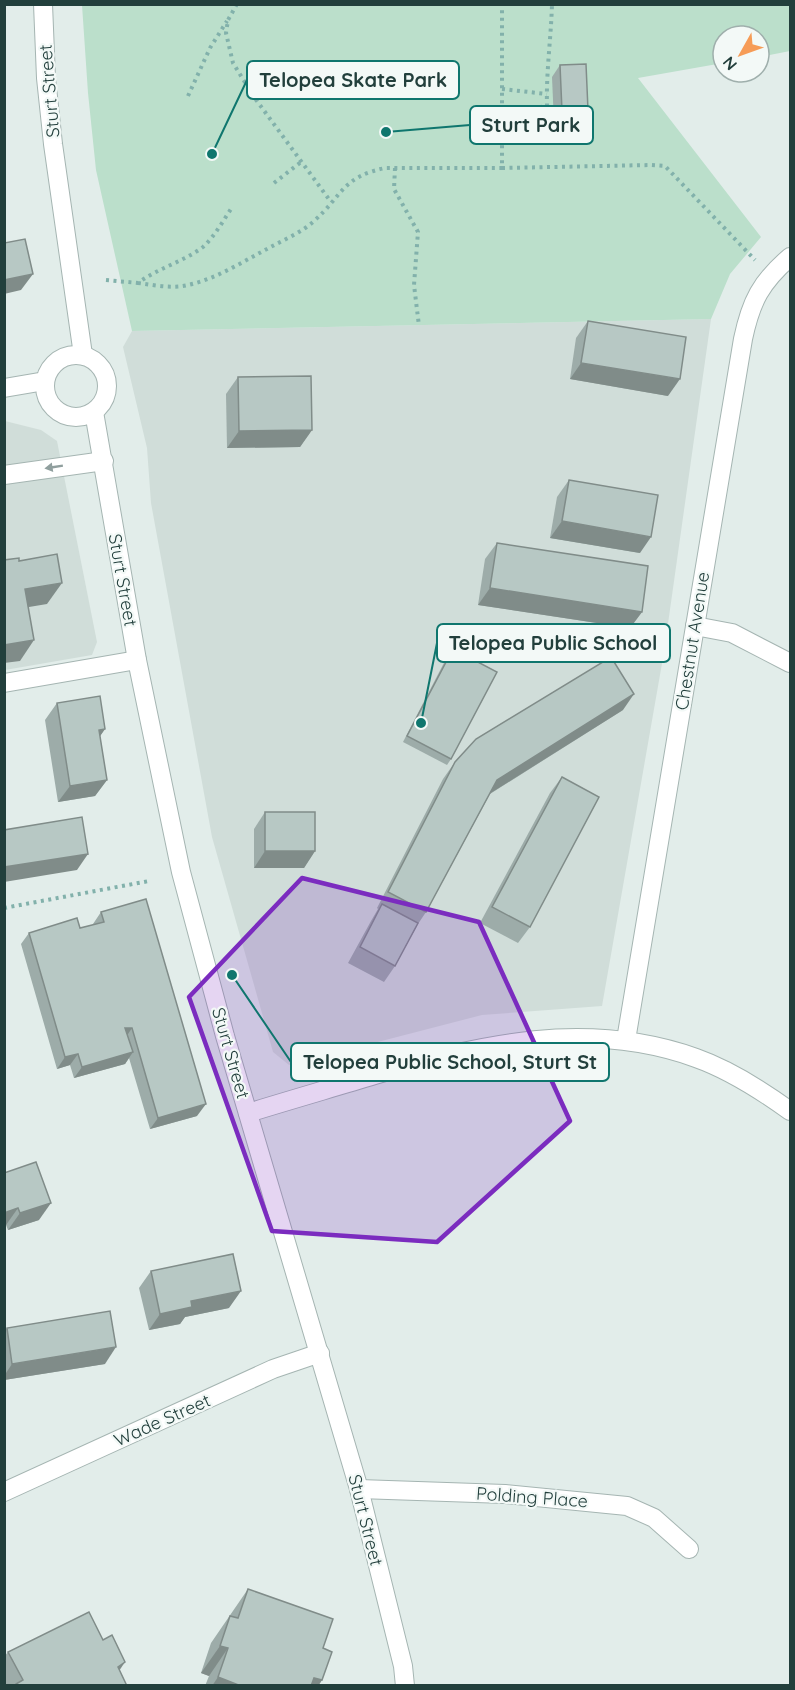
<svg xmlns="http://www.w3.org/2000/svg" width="795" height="1690" viewBox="0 0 795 1690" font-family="Quicksand,sans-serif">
<rect width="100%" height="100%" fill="#e2edea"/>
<g fill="#d0ddd9">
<polygon points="711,319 664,652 602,1006 482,1015 289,1065 273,1052 212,837 151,503 147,448 123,347 132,331"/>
<polygon points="5,421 41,430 57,441 97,642 92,655 5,670"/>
</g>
<polygon fill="#bbdfcb" points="82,5 790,5 790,51 759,57 759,36 723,36 723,63 638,78 761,237 730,274 711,319 132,331 96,170 88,93"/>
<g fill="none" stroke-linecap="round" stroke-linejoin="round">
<defs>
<g id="minor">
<polyline points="94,412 137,660 181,872 225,1036 359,1489 403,1666 405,1686"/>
<polyline points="4,475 104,461"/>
<polyline points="695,626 732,633 790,663"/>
<polyline points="4,683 137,660"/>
<path d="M626,1040L743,339C751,301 761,282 790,257"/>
<path d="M248,1113C290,1100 332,1088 375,1075C481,1044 587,1019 696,1058C730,1070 761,1090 790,1111"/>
<polyline points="359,1489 505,1494 627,1506 654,1518 689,1549"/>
<polyline points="4,1492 273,1369 320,1353"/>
</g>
<g id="tertiary">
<polyline points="43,4 46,78 53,144 83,355"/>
<circle cx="76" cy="386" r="31"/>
<polyline points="4,388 45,381"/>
</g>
</defs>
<use href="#minor" stroke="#a5b5b2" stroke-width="20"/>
<use href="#tertiary" stroke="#a5b5b2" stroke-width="20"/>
<g stroke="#82b1ab" stroke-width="4" stroke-dasharray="3 4.5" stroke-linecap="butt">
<polyline points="237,4 228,20 226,33 233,63 254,97 331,202"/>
<polyline points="502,89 547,94"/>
<polyline points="188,96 210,48 227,21"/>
<path d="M502,113L547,106C546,72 551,39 552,4"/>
<polyline points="395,168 394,189 418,232 414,285 419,326"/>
<polyline points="502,168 651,165 665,166 755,260"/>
<polyline points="274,183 301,162"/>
<path d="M106,280L138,283C158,268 183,262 203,247C214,237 223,221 231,209"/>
<path d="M138,283C154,285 172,289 188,285C216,279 242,262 267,249C283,240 301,233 314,221C343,195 342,177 385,168H502V4"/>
<polyline points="4,908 149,881"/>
</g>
<use href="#minor" stroke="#fff" stroke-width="18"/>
<use href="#tertiary" stroke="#fff" stroke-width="18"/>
</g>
<g fill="#9daca9">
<polygon points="560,65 588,110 580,122 554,123 552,77"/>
<polygon points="588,321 668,396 570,379 576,338"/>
<polygon points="238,377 312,430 300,447 227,448 226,394"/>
<polygon points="569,480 640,553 550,538 557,497"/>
<polygon points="497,543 642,612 630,628 478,605 485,559"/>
<polygon points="453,649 451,759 447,765 403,742 448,655"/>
<polygon points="57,703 105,729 100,736 107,780 95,796 58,802 45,720"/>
<polygon points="623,710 490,794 426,912 418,924 395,966 384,982 348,963 371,921 378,909 377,908 443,779 455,762"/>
<polygon points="562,777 530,927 518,943 480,923 550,793"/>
<polygon points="265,812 315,851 304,868 254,868 254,829"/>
<polygon points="101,912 197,1116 150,1129 129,1058 125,1064 74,1078 70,1065 57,1069 21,944 29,933 80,928 93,925 93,924"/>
<polygon points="4,1173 39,1220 8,1230 6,1225 4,1225"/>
<polygon points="151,1271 229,1308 185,1317 180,1324 149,1330 139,1288"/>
<polygon points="7,1328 105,1364 4,1380 4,1331"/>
<polygon points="248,1589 323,1648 322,1680 318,1686 205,1686 209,1676 201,1673 211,1643"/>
<polygon points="103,1640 127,1686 4,1686 4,1657 8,1652"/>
</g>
<g fill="#808c89">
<polygon points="588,110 580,122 554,123 562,111"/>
<polygon points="33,274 21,290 4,294 4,280"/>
<polygon points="581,363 680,379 668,396 570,379"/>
<polygon points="312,430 300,447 227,448 239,431"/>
<polygon points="562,521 651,537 640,553 550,538"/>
<polygon points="62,583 47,604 11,610 25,589"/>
<polygon points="490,588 642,612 630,628 478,605"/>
<polygon points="34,640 20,661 4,663 4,645"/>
<polygon points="634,694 623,710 486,796 497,780"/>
<polygon points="105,729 93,746 99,730"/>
<polygon points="107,780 95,796 58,802 70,786"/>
<polygon points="265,851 315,851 304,868 254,868"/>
<polygon points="88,854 77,870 4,882 4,867"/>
<polygon points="125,1028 132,1028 124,1040"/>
<polygon points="133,1052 125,1064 74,1078 82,1067"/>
<polygon points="78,1054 70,1065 57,1069 65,1057"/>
<polygon points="206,1104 197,1116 150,1129 158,1118"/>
<polygon points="51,1203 39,1220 8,1230 20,1213"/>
<polygon points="18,1208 6,1225 4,1225 4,1213"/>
<polygon points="241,1291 229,1308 185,1317 180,1324 149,1330 160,1314 191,1301"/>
<polygon points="116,1347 105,1364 4,1380 4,1376 12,1364"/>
<polygon points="220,1646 228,1648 209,1676 201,1673"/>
<polygon points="125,1662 109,1686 118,1667"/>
<polygon points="218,1677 241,1686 212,1686"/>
<polygon points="314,1678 322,1680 318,1686 308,1686"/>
</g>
<g fill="#b7c8c4" stroke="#808c89" stroke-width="1.5">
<polygon points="586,64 588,110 562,111 560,65"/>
<polygon points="25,239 33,274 4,280 4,243"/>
<polygon points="588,321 686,337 680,379 581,363"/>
<polygon points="311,376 312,430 239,431 238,377"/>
<polygon points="569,480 658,495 651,537 562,521"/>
<polygon points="497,543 648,566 642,612 490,588"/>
<polygon points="57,554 62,583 25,589 34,640 4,645 4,560 19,558 19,561"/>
<polygon points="453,649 497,672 451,759 407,736"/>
<polygon points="611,657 634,694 497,780 426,912 388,892 455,762 476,739"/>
<polygon points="100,696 105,729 99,730 107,780 70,786 57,703"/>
<polygon points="562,777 599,797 530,927 492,907"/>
<rect x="265" y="812" width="50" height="39"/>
<polygon points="82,817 88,854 4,867 4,830"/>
<polygon points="146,899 206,1104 158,1118 132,1028 125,1028 133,1052 82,1067 78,1054 65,1057 29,933 77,918 80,928 104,922 101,912"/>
<polygon points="382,904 418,923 395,966 360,947"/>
<polygon points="36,1162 51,1203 20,1213 18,1208 4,1213 4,1173"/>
<polygon points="233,1254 241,1291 191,1301 192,1307 160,1314 151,1271"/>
<polygon points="110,1311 116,1347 12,1364 7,1328"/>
<polygon points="248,1589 333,1619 323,1648 332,1652 322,1680 314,1678 311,1686 241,1686 218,1677 228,1648 220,1646 230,1616 238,1618"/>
<polygon points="89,1612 103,1640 112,1635 125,1662 118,1667 127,1686 16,1686 16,1684 23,1680 8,1652"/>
</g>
<defs><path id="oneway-solid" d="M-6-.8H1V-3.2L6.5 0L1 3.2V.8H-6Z" transform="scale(1.5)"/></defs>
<use fill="#909f9e" href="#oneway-solid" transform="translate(54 467) rotate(171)"/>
<path fill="#7b2cbf" fill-opacity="0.2" stroke="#7b2cbf" stroke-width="4.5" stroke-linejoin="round" d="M302,878L479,922L570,1121L437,1242L272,1231L189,997Z"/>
<g text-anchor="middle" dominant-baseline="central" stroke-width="4.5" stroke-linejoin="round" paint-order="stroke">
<g font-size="18" fill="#223f3c" stroke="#f3f9f7">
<text transform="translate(49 91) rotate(-95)">Sturt Street</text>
<text transform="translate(123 580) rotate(80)">Sturt Street</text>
<text transform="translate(692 641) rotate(-81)">Chestnut Avenue</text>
<text transform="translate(231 1053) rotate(74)">Sturt Street</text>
<text transform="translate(162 1420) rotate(-24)">Wade Street</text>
<text transform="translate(532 1497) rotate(4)">Polding Place</text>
<text transform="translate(366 1520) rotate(76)">Sturt Street</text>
</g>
</g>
<path fill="none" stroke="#0f766e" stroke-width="2" d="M212 154L247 80M386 132L470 125M421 723L437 643M232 975L291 1062"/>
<g fill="#0f766e" stroke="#f3f9f7" stroke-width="2">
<circle cx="212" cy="154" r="6"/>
<circle cx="386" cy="132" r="6"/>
<circle cx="421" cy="723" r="6"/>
<circle cx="232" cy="975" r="6"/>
</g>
<g fill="#f3f9f7" stroke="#0f766e" stroke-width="2">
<rect x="247" y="61" width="212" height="38" rx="6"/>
<rect x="470" y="106" width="123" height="38" rx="6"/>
<rect x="437" y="624" width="233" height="38" rx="6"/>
<rect x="291" y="1043" width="318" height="38" rx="6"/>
</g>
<g font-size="20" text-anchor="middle" font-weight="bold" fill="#223f3c">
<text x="353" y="87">Telopea Skate Park</text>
<text x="531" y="132">Sturt Park</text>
<text x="553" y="650">Telopea Public School</text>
<text x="450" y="1069">Telopea Public School, Sturt St</text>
</g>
<rect width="795" height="1690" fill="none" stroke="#223f3c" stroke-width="12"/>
<g transform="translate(741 54) rotate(230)"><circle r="28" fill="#f3f9f7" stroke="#9fafac" stroke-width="1.5"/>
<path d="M0-4.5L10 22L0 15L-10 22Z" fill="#f69c57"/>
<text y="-9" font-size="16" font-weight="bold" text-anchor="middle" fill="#223f3c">N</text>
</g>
</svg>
